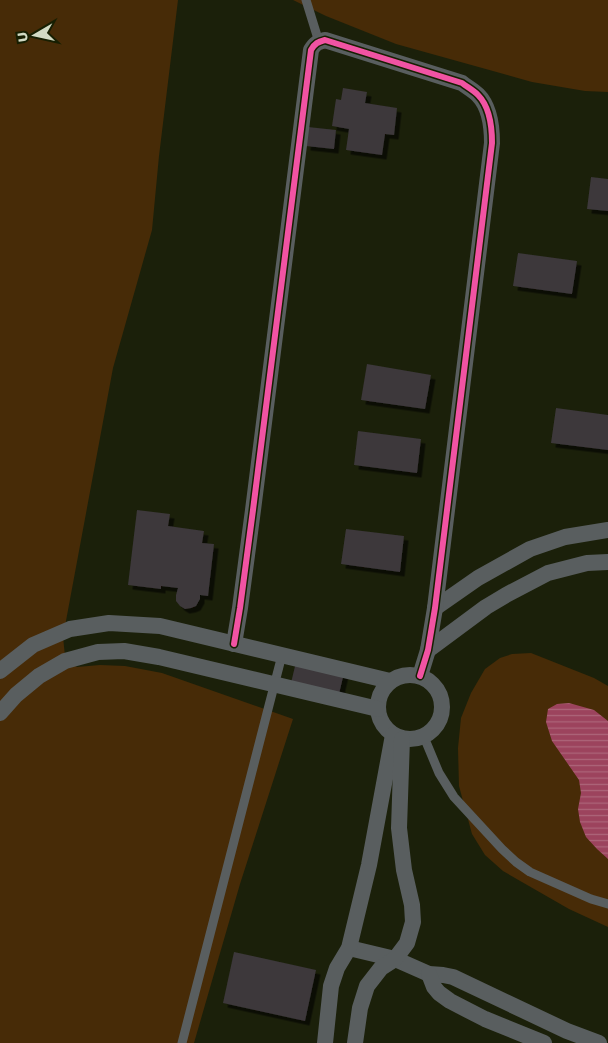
<svg xmlns="http://www.w3.org/2000/svg" width="608" height="1043" viewBox="0 0 608 1043" font-family="'Work Sans',sans-serif">
<defs>
<pattern id="water-rules" width="6" height="5" patternUnits="userSpaceOnUse" patternTransform="scale(1.25)"><rect width="6" height="5" fill="#9c435d"/><path d="M0 2.5h6" fill="none" stroke="#ad667a"/></pattern>
<filter id="shadow"><feDropShadow dx="4.5" dy="4.5" stdDeviation="0" flood-color="#0009"/></filter>
</defs>
<rect width="100%" height="100%" fill="#1b200a"/>
<g fill="#472b07">
<polygon points="0,0 178,0 159,156 152,230 113,368 63,637 65,656 73,665 77,667 100,665 125,666 162,673 293,719 240,884 194,1043 0,1043"/>
<polygon points="293,0 608,0 608,92 585,91 532,82 396,44 326,16"/>
<polygon points="531,653 594,678 608,686 608,927 569,909 503,871 485,855 472,834 459,786 458,748 461,718 471,693 485,669 500,658 512,654"/>
</g>
<polygon fill="url(#water-rules)" points="569,703 594,710 608,721 608,859 597,849 586,837 580,822 578,809 581,793 579,780 552,741 546,722 548,709 557,704"/>
<g fill="#3c373b" filter="url(#shadow)">
<polygon points="343,88 367,92 365,103 397,108 394,135 385,134 382,155 346,150 349,129 332,126 336,99 341,100"/>
<polygon points="308,127 336,130 334,149 306,146"/>
<polygon points="591,177 608,179 608,211 587,209"/>
<polygon points="518,253 577,261 572,294 513,286"/>
<polygon points="367,364 431,375 425,409 361,400"/>
<polygon points="556,408 608,415 608,450 551,443"/>
<polygon points="358,431 421,439 417,473 354,465"/>
<polygon points="137,510 170,514 168,526 204,531 202,543 214,544 208,596 200,595 200,599 196,606 191,608 185,609 180,606 176,601 176,595 178,588 161,586 161,589 128,585"/>
<polygon points="346,529 404,536 400,572 341,564"/>
<polygon points="296,662 344,673 339,694 291,683"/>
<polygon points="234,952 316,970 305,1021 223,1003"/>
</g>
<g fill="none" stroke-linecap="round" stroke-linejoin="round">
<g stroke="#595e5f" stroke-width="9">
<polyline points="306,0 319,42"/>
<polyline points="424,737 439,773 454,797 502,849 516,862 530,872 591,899 608,904"/>
<polyline points="182,1043 282,655"/>
</g>
<g stroke="#595e5f" stroke-width="16">
<polyline points="435,608 478,578 530,549 565,537 608,530"/>
<path d="M234,644L240,608L253,510L311,50C315,43 318,42 325,40L462,83C467,87 473,90 478,95C490,107 492,127 492,143L435,608L428,650L420,676"/>
<polyline points="428,650 486,607 506,595 548,573 587,563 608,562"/>
<polyline points="0,671 33,645 70,629 109,623 160,626 390,681"/>
<circle cx="410" cy="707" r="32"/>
<polyline points="0,713 16,695 39,676 65,661 98,652 124,651 159,657 378,709"/>
<polyline points="349,948 395,959 429,974 443,975 453,977 567,1031 599,1043"/>
<polyline points="429,974 434,987 439,993 450,1001 485,1019 544,1043"/>
<polyline points="325,1043 331,986 337,968 349,948 369,865 393,735"/>
<polyline points="355,1043 360,1008 367,986 381,968 395,959 407,943 413,922 412,905 404,870 399,828 402,739"/>
</g>
<defs>
<path id="cycleway" d="M234,644L240,608L253,510L311,50C315,43 318,42 325,40L462,83C467,87 473,90 478,95C490,107 492,127 492,143L435,608L428,650L420,676"/>
</defs>
<use href="#cycleway" stroke="#171f02" stroke-width="9"/>
<use href="#cycleway" stroke="#f153a3" stroke-width="6"/>
</g>
<g transform="translate(35 35) rotate(261)" stroke="#171f02" stroke-width="4" paint-order="stroke">
<path d="M0-4L9 19L0 12L-9 19Z" fill="#d2dac4"/>
<text y="-8" font-size="14" font-weight="bold" text-anchor="middle" fill="#d2dac4">U</text>
</g>
</svg>
